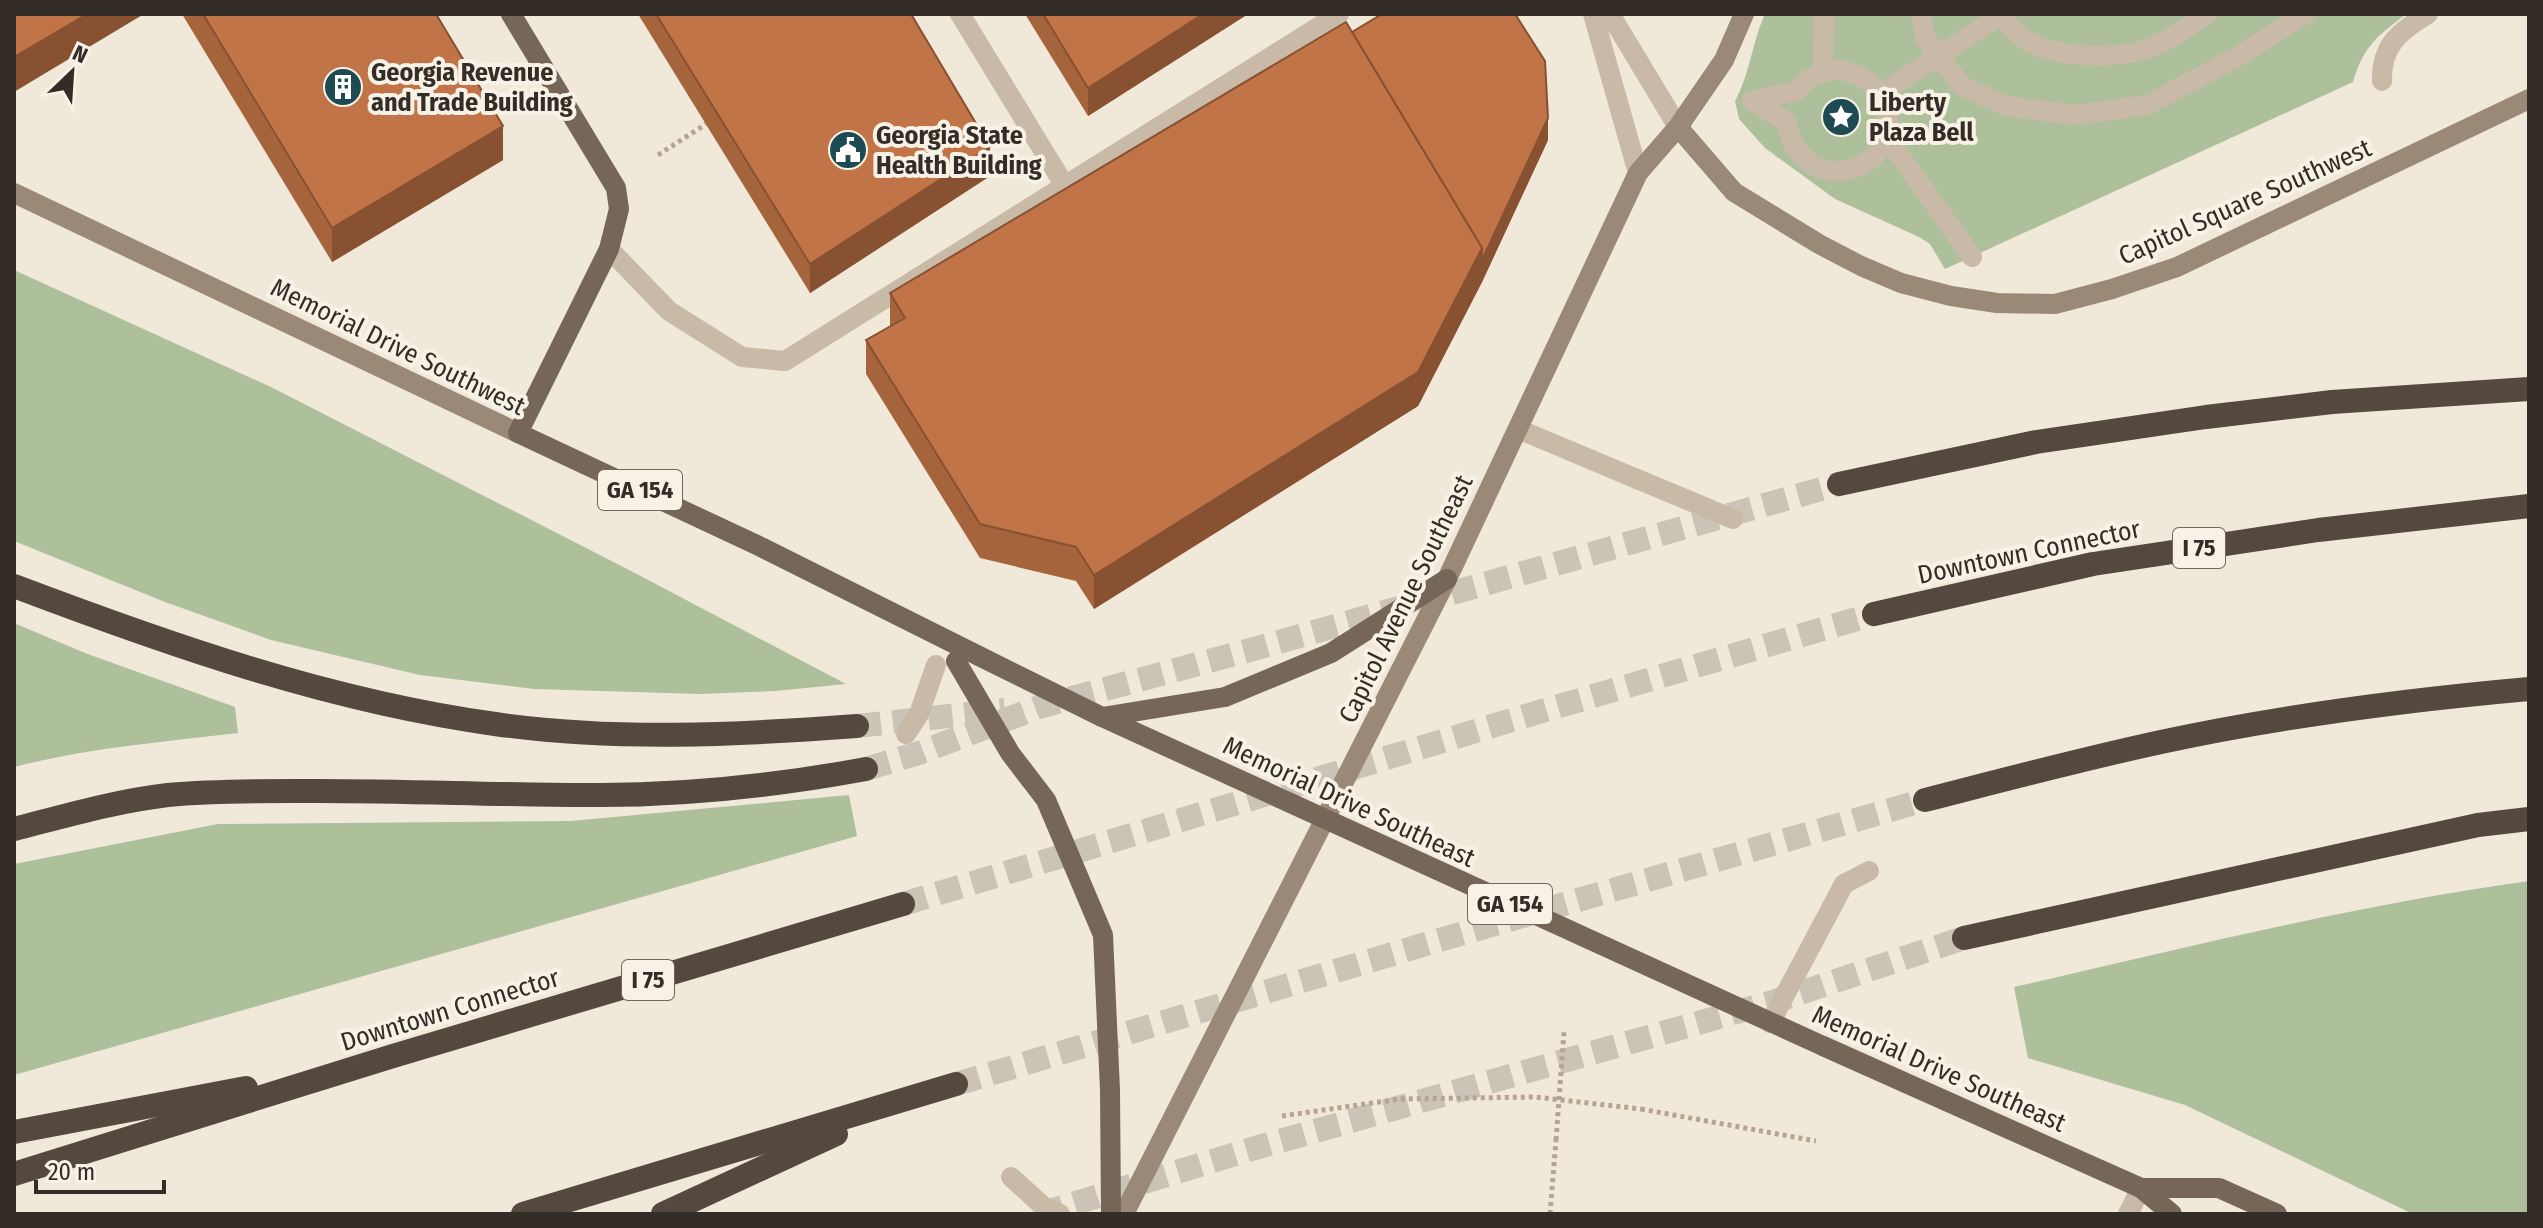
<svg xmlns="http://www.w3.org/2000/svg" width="2543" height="1228" viewBox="0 0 2543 1228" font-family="'Fira Sans Condensed',sans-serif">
<rect width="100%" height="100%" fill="#f0e9da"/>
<g fill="#aebf9b">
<path d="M1765,14H2406C2377,37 2364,45 2353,82L1945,269L1930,244L1919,237L1835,199L1765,148L1739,119L1735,101C1750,74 1752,42 1765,14Z"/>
<polygon points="14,270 271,387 633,572 846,684 775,691 700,694 534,689 420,675 271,640 165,602 14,541"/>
<path d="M14,623L85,653L235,707L238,733C163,742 87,748 14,767Z"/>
<polygon points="849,795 857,836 14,1075 14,864 218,824 571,821"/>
<path d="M2529,881V1214H2413L2185,1105L2028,1058L2014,987C2185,948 2355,905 2529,881Z"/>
</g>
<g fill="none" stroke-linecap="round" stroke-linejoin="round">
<g stroke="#cac3b6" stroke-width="24" stroke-dasharray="24 12" stroke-linecap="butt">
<polyline points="857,726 1005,710"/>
<polyline points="866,769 919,753 1039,707 1257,648 1839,484"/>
<polyline points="903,904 1542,711 1874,614"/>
<polyline points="956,1084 1443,939 1925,800"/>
<polyline points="1040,1214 1255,1148 1776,1001 1964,938"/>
</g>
<g stroke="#b4a491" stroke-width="5" stroke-dasharray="4 4" stroke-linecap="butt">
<polyline points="658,155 706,124"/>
<polyline points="1641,1109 1816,1141"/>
<polyline points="1550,1214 1556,1140"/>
</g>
<g stroke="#c8baa6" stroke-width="20">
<polyline points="960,14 1065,186"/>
<path d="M2382,81C2381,45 2400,31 2428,14"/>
<polyline points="1518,429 1637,479"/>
<polyline points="1844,884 1869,871"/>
</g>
<g stroke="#c8baa6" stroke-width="20">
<polyline points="1593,14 1638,173"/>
<polyline points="1610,14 1678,127"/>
<polyline points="1921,14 1925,38 1962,86 2006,106 2075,115 2147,105 2237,57 2305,14"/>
<path d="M2001,14C2006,21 2014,32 2022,37C2050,58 2103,58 2136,52C2162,46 2186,28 2207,14"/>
<path d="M1839,70C1859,73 1874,81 1883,100C1914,165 1804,211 1786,121L1752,101L1796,91L1808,79L1823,72Z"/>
<polyline points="1823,72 1824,14"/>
<polyline points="1880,94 2001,15"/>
<polyline points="1886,136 1972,257"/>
<polyline points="609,249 669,311 742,357 785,361 1339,14"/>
<polyline points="2128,1214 2141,1188"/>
</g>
<g stroke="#9b8978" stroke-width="20">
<polyline points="1678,127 1734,192 1819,244 1861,266 1901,283 1951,296 1997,303 2055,304 2112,289 2177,267 2529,99"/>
<polyline points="14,193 518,433"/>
<polyline points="1447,579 1638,173 1678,127 1724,60 1744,14"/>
</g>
<g stroke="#766658" stroke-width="20">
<polyline points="511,14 616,188 619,209 609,249 518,433 761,547 979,656"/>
<polyline points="1823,1046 2141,1188 2172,1214"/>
<polyline points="2141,1188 2219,1188 2277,1214"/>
</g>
<g stroke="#55483e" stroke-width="24">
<polyline points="1839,484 2036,442 2206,417 2332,402 2529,389"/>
<path d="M14,586C170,645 329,701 495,724C616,741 736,735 857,726"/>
<polyline points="1874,614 2093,564 2318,530 2529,506"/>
<path d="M1925,800C2003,780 2082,759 2161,742C2282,716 2406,700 2529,689"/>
<path d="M14,829C65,816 116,801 168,795C211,791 254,791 296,791C393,790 490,795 588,795C681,796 774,786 866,769"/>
<polyline points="1964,938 2478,825 2529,819"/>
<polyline points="14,1132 246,1088"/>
<polyline points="14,1174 393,1056 903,904"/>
<polyline points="523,1214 956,1084"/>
<polyline points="663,1214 836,1134"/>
</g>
<g stroke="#b4a491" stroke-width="5" stroke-dasharray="4 4" stroke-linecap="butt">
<polyline points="1282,1116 1400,1099 1535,1097 1641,1109"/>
<polyline points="1556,1140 1564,1032"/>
</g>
<g stroke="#c8baa6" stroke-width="20">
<polyline points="1637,479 1733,519"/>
<polyline points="906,734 919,714 936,665"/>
<polyline points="1770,1023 1844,884"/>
<polyline points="1011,1177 1044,1207 1060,1214"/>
</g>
<polyline stroke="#9b8978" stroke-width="20" points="1124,1214 1447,579"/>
<g stroke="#766658" stroke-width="20">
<polyline points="979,656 1102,717 1823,1046"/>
<polyline points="956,661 1010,753 1046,800 1103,935 1110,1090 1111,1214"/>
<polyline points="1102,717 1225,697 1331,653 1447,579"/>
</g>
</g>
<g fill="#a6643d">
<polygon points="182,14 436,14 503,160 332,262"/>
<polygon points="638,14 911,14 990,176 810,293"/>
<polygon points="1025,14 1248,14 1088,116"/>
<polygon points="1352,32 1548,140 1482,282 1418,406 1094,609 1076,581 980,558 866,374 866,340 890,326 890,293"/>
</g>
<g fill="#875132">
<polygon points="87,14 144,14 14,92 14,57"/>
<polygon points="1203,14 1248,14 1088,116 1088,88"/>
<polygon points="1548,118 1548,140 1482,282 1418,406 1094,609 1094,575"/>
<polygon points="503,126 503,160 332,262 332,228"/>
<polygon points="990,147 990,176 810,293 810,264"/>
</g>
<g fill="#c17447" stroke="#875132" stroke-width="2">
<polygon points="14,14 87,14 14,57"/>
<polygon points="203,14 436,14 503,126 332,228"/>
<polygon points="656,14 911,14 990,147 810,264"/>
<polygon points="1043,14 1203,14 1088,88"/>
<polygon points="1382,14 1515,14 1545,61 1548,118 1482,260 1482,248 1352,32"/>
<polygon points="1346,22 1482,248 1418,372 1094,575 1076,547 980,524 866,340 905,318 890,293"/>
</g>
<defs>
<symbol id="building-disc" viewBox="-11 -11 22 22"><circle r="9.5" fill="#1e4a54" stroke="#f8f2e6"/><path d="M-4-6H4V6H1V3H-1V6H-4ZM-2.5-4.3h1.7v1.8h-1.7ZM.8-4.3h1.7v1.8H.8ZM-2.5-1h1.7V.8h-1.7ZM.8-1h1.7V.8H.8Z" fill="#fff"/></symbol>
<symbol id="sight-disc" viewBox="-11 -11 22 22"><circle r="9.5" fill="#1e4a54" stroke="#f8f2e6"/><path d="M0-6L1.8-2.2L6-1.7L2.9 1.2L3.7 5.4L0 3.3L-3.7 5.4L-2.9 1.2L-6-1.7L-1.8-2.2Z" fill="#fff"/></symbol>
<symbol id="civic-disc" viewBox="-11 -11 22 22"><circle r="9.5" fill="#1e4a54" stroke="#f8f2e6"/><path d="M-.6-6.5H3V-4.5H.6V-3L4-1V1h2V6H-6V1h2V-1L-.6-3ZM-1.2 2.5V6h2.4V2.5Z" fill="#fff"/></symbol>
</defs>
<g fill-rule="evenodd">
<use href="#building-disc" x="321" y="65" width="44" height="44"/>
<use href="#sight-disc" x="1819" y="95" width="44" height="44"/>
<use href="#civic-disc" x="826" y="128" width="44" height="44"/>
</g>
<g text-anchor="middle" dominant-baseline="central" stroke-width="8" stroke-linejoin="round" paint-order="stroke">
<g fill="#f8f2e6" stroke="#6f6860" stroke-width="2">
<rect x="598" y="470" width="84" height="40" rx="6"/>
<rect x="2173" y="528" width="52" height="40" rx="6"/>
<rect x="1468" y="884" width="84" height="40" rx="6"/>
<rect x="622" y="960" width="52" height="40" rx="6"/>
</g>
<g font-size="24" font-weight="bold" fill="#342d27">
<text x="640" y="490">GA 154</text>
<text x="2199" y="548">I 75</text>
<text x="1510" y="904">GA 154</text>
<text x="648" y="980">I 75</text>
</g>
<g font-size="26" font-weight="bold" fill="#342d27" stroke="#f8f2e6" text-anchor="start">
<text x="371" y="72">Georgia Revenue<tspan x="371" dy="30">and Trade Building</tspan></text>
<text x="1869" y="102">Liberty<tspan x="1869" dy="30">Plaza Bell</tspan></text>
<text x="876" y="135">Georgia State<tspan x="876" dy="30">Health Building</tspan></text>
</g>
<g font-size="26" fill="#342d27" stroke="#f8f2e6">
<text transform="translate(2245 202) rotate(-24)">Capitol Square Southwest</text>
<text transform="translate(398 347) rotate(26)">Memorial Drive Southwest</text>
<text transform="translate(2029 552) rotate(-12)">Downtown Connector</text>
<text transform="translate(1406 599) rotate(-64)">Capitol Avenue Southeast</text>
<text transform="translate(1349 802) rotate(25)">Memorial Drive Southeast</text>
<text transform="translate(450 1010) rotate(-17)">Downtown Connector</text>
<text transform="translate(1939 1069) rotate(24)">Memorial Drive Southeast</text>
</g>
</g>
<rect width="2543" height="1228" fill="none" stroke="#342d27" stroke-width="32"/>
<g transform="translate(72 72) rotate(25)" stroke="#f8f2e6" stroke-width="6" paint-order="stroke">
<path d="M0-6L14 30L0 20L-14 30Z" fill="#342d27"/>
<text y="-12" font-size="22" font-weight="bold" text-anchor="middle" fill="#342d27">N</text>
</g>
<path d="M36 1180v12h128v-12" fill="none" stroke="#342d27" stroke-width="4"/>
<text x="48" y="1180" font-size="24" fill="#342d27" stroke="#f8f2e6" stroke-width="6" paint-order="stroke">20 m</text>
</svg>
